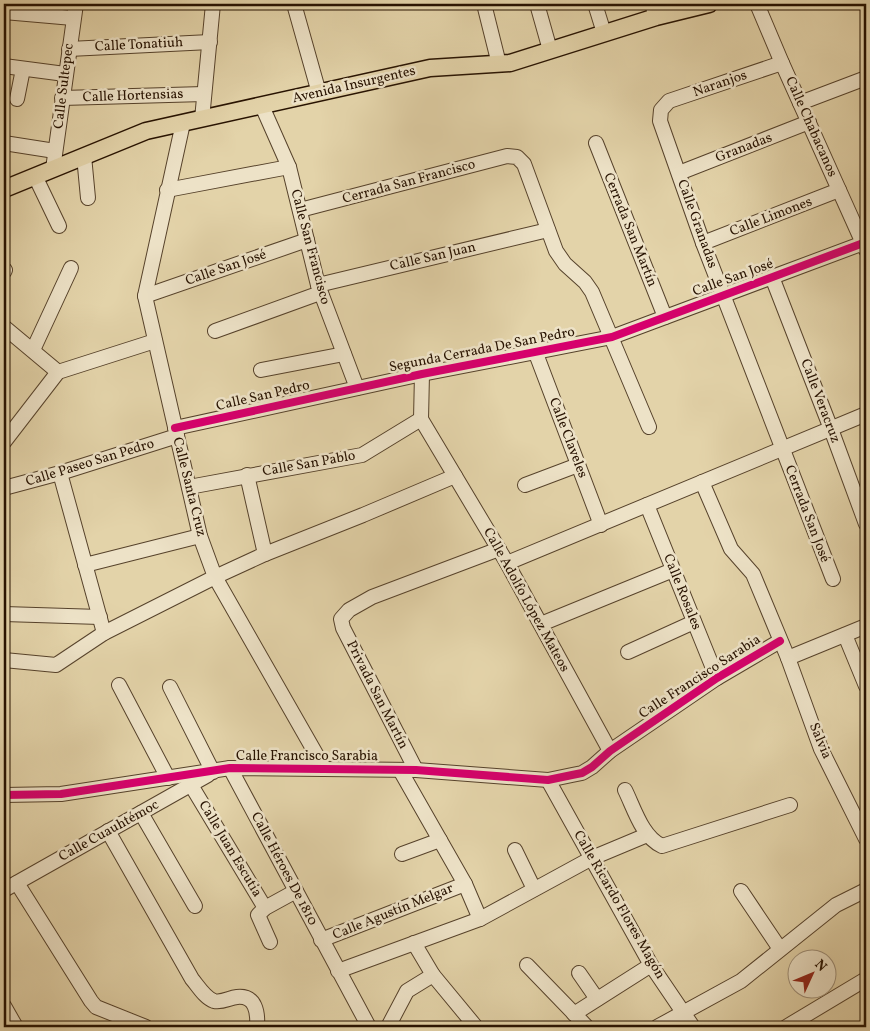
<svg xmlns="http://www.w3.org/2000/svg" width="870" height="1031" viewBox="0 0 870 1031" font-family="Vollkorn,serif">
<rect width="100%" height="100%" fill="#e3d3a9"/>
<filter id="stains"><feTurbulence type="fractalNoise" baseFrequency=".004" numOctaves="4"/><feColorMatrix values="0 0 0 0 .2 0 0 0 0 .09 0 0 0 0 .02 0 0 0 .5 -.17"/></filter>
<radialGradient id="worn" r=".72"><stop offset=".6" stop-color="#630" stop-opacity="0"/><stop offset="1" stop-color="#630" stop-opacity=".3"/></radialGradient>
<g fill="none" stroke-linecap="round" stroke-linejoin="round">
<defs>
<g id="minor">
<polyline points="294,4 319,93"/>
<polyline points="484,4 499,64"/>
<polyline points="537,4 550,50"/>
<polyline points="595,4 604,33"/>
<polyline points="652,4 656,17"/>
<polyline points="757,4 782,63 866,250"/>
<polyline points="4,12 73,18"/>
<polyline points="69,49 210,42"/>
<polyline points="782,63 669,101 661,110 660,121 703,243 833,579"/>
<polyline points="4,66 65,74"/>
<polyline points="62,98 204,94"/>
<polyline points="17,99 23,69"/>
<polyline points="800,103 866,78"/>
<polyline points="262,106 289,167 318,285 357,388"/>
<polyline points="202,119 213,4"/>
<polyline points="183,123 145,296 200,536 215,577 324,768"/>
<polyline points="4,143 55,151"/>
<polyline points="596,143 665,317"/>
<polyline points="84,156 88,198"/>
<polyline points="53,169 76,4"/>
<polyline points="679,173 809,122"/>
<polyline points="35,176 59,226"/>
<polyline points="167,190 289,167"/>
<polyline points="300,210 507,156 517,157 524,164 556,251 565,264 585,282 592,292 649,427"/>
<polyline points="703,243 839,190"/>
<polyline points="4,272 5,270"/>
<polyline points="772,277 831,429 866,524"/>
<polyline points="318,285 548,230"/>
<polyline points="145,296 307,240"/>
<polyline points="4,327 58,372"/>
<polyline points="215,331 320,293"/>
<polyline points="33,350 71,268"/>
<polyline points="535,351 601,525"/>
<polyline points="261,370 344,354"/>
<polyline points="421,419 507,563 610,751"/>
<polyline points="421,419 422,374"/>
<polyline points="175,428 422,374 612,337 866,242"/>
<polyline points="4,442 58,372 155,341"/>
<polyline points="60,473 104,633"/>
<polyline points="247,475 265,554"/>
<polyline points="702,482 731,549 753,574 788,658 821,749 866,839"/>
<polyline points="525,485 578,465"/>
<polyline points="189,487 362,455 421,419"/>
<polyline points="4,488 60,473 177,436"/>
<polyline points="647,505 717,678"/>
<polyline points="507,563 866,414"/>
<polyline points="85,565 200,536"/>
<polyline points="4,614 100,617"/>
<polyline points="541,624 673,570"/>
<polyline points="845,635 866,686"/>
<polyline points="628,652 694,622"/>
<polyline points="788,658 866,626"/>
<polyline points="4,660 56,665 104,633 215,577 265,554 363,515 455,476"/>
<polyline points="119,685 168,778"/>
<polyline points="170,687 213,772"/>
<polyline points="230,768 369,1027"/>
<polyline points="400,770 465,884 480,919"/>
<polyline points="416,770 343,628 341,619 349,610 372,597 499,549"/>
<polyline points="548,780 651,965 693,1027"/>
<polyline points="191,785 265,908"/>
<path d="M625,790C634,808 642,837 662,846L790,805"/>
<polyline points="4,795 61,794 230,768 416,770 548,780 572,775 582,773 592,767 610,751 717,678 780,641"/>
<polyline points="141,813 195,906"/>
<path d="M108,831L192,979C198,986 205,998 214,1001C222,1003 229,998 237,997C256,995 258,1013 257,1027"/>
<polyline points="515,850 534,889"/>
<polyline points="402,854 440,840"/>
<polyline points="17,883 91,1001 96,1007 146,1027"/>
<polyline points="4,890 208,775"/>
<polyline points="741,891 780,949"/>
<polyline points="321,940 465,884"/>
<polyline points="270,942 258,915 265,908 296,891"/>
<polyline points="414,943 433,975"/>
<polyline points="527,965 587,1027"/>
<polyline points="338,971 480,919 592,858 647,835"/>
<polyline points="579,973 597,999"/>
<polyline points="4,1006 16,1027"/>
<polyline points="574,1014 651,965"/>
<polyline points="388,1027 407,991 433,975 476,1027"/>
<polyline points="657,1027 741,981 836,905 866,890"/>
<polyline points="786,1027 866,979"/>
</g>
<polyline id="major" points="4,189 146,131 430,68 510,63 656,17 709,4"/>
</defs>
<use href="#minor" stroke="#56422b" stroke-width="16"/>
<use href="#major" stroke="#271201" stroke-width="19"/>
<use href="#minor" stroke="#ede2c7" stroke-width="14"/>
<use href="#major" stroke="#e3d3a9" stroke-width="16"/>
<defs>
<g id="cycleway">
<polyline points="175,428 422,374 612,337 866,242"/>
<polyline points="4,795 61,794 230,768 416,770 548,780 572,775 582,773 592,767 610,751 717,678 780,641"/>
</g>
</defs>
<use href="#cycleway" stroke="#ede2c7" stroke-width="11"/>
<use href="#cycleway" stroke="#d6006c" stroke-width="8"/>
</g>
<g text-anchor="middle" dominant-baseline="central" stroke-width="5" stroke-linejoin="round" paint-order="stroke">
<g font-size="14" fill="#271201" stroke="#ede2c7">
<text transform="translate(139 45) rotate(-3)">Calle Tonatiuh</text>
<text transform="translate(720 84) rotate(-19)">Naranjos</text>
<text transform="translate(354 85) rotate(-13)">Avenida Insurgentes</text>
<text transform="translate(64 86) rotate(-83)">Calle Sultepec</text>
<text transform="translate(133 96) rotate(-2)">Calle Hortensias</text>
<text transform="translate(811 127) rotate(66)">Calle Chabacanos</text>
<text transform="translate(744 148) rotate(-21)">Granadas</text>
<text transform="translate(409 182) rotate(-15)">Cerrada San Francisco</text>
<text transform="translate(771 217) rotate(-21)">Calle Limones</text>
<text transform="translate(697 224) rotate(70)">Calle Granadas</text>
<text transform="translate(630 230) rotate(68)">Cerrada San Martín</text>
<text transform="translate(310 247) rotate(75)">Calle San Francisco</text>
<text transform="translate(433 257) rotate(-13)">Calle San Juan</text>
<text transform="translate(226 268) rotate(-19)">Calle San José</text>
<text transform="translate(733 278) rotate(-20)">Calle San José</text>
<text transform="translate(482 350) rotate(-11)">Segunda Cerrada De San Pedro</text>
<text transform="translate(263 396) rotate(-13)">Calle San Pedro</text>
<text transform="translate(820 401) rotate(69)">Calle Veracruz</text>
<text transform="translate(568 438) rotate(69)">Calle Claveles</text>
<text transform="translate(90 463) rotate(-17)">Calle Paseo San Pedro</text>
<text transform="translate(309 464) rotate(-10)">Calle San Pablo</text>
<text transform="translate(189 487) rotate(76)">Calle Santa Cruz</text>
<text transform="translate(807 514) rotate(69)">Cerrada San José</text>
<text transform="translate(682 592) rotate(68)">Calle Rosales</text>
<text transform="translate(526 600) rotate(61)">Calle Adolfo López Mateos</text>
<text transform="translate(700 677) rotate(-33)">Calle Francisco Sarabia</text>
<text transform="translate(377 695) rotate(63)">Privada San Martín</text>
<text transform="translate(820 741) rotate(67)">Salvia</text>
<text x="307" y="756">Calle Francisco Sarabia</text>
<text transform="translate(109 831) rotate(-29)">Calle Cuauhtémoc</text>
<text transform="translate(230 849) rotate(59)">Calle Juan Escutia</text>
<text transform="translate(284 869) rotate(62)">Calle Héroes De 1810</text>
<text transform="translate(619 905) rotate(60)">Calle Ricardo Flores Magón</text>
<text transform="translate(393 912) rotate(-22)">Calle Agustín Melgar</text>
</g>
</g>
<rect width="870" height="1031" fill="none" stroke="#e3d3a9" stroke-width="20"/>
<rect x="5" y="5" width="860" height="1021" fill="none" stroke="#271201" stroke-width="2.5"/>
<rect x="10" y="10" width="850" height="1011" fill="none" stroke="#271201"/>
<g transform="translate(812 974) rotate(46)"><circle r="24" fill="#ede2c7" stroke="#9e8f78"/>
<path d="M0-4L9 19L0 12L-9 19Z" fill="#8f2418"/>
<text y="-8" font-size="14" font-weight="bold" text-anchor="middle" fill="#271201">N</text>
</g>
<rect width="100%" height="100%" filter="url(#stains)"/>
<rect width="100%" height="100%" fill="url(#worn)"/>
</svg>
